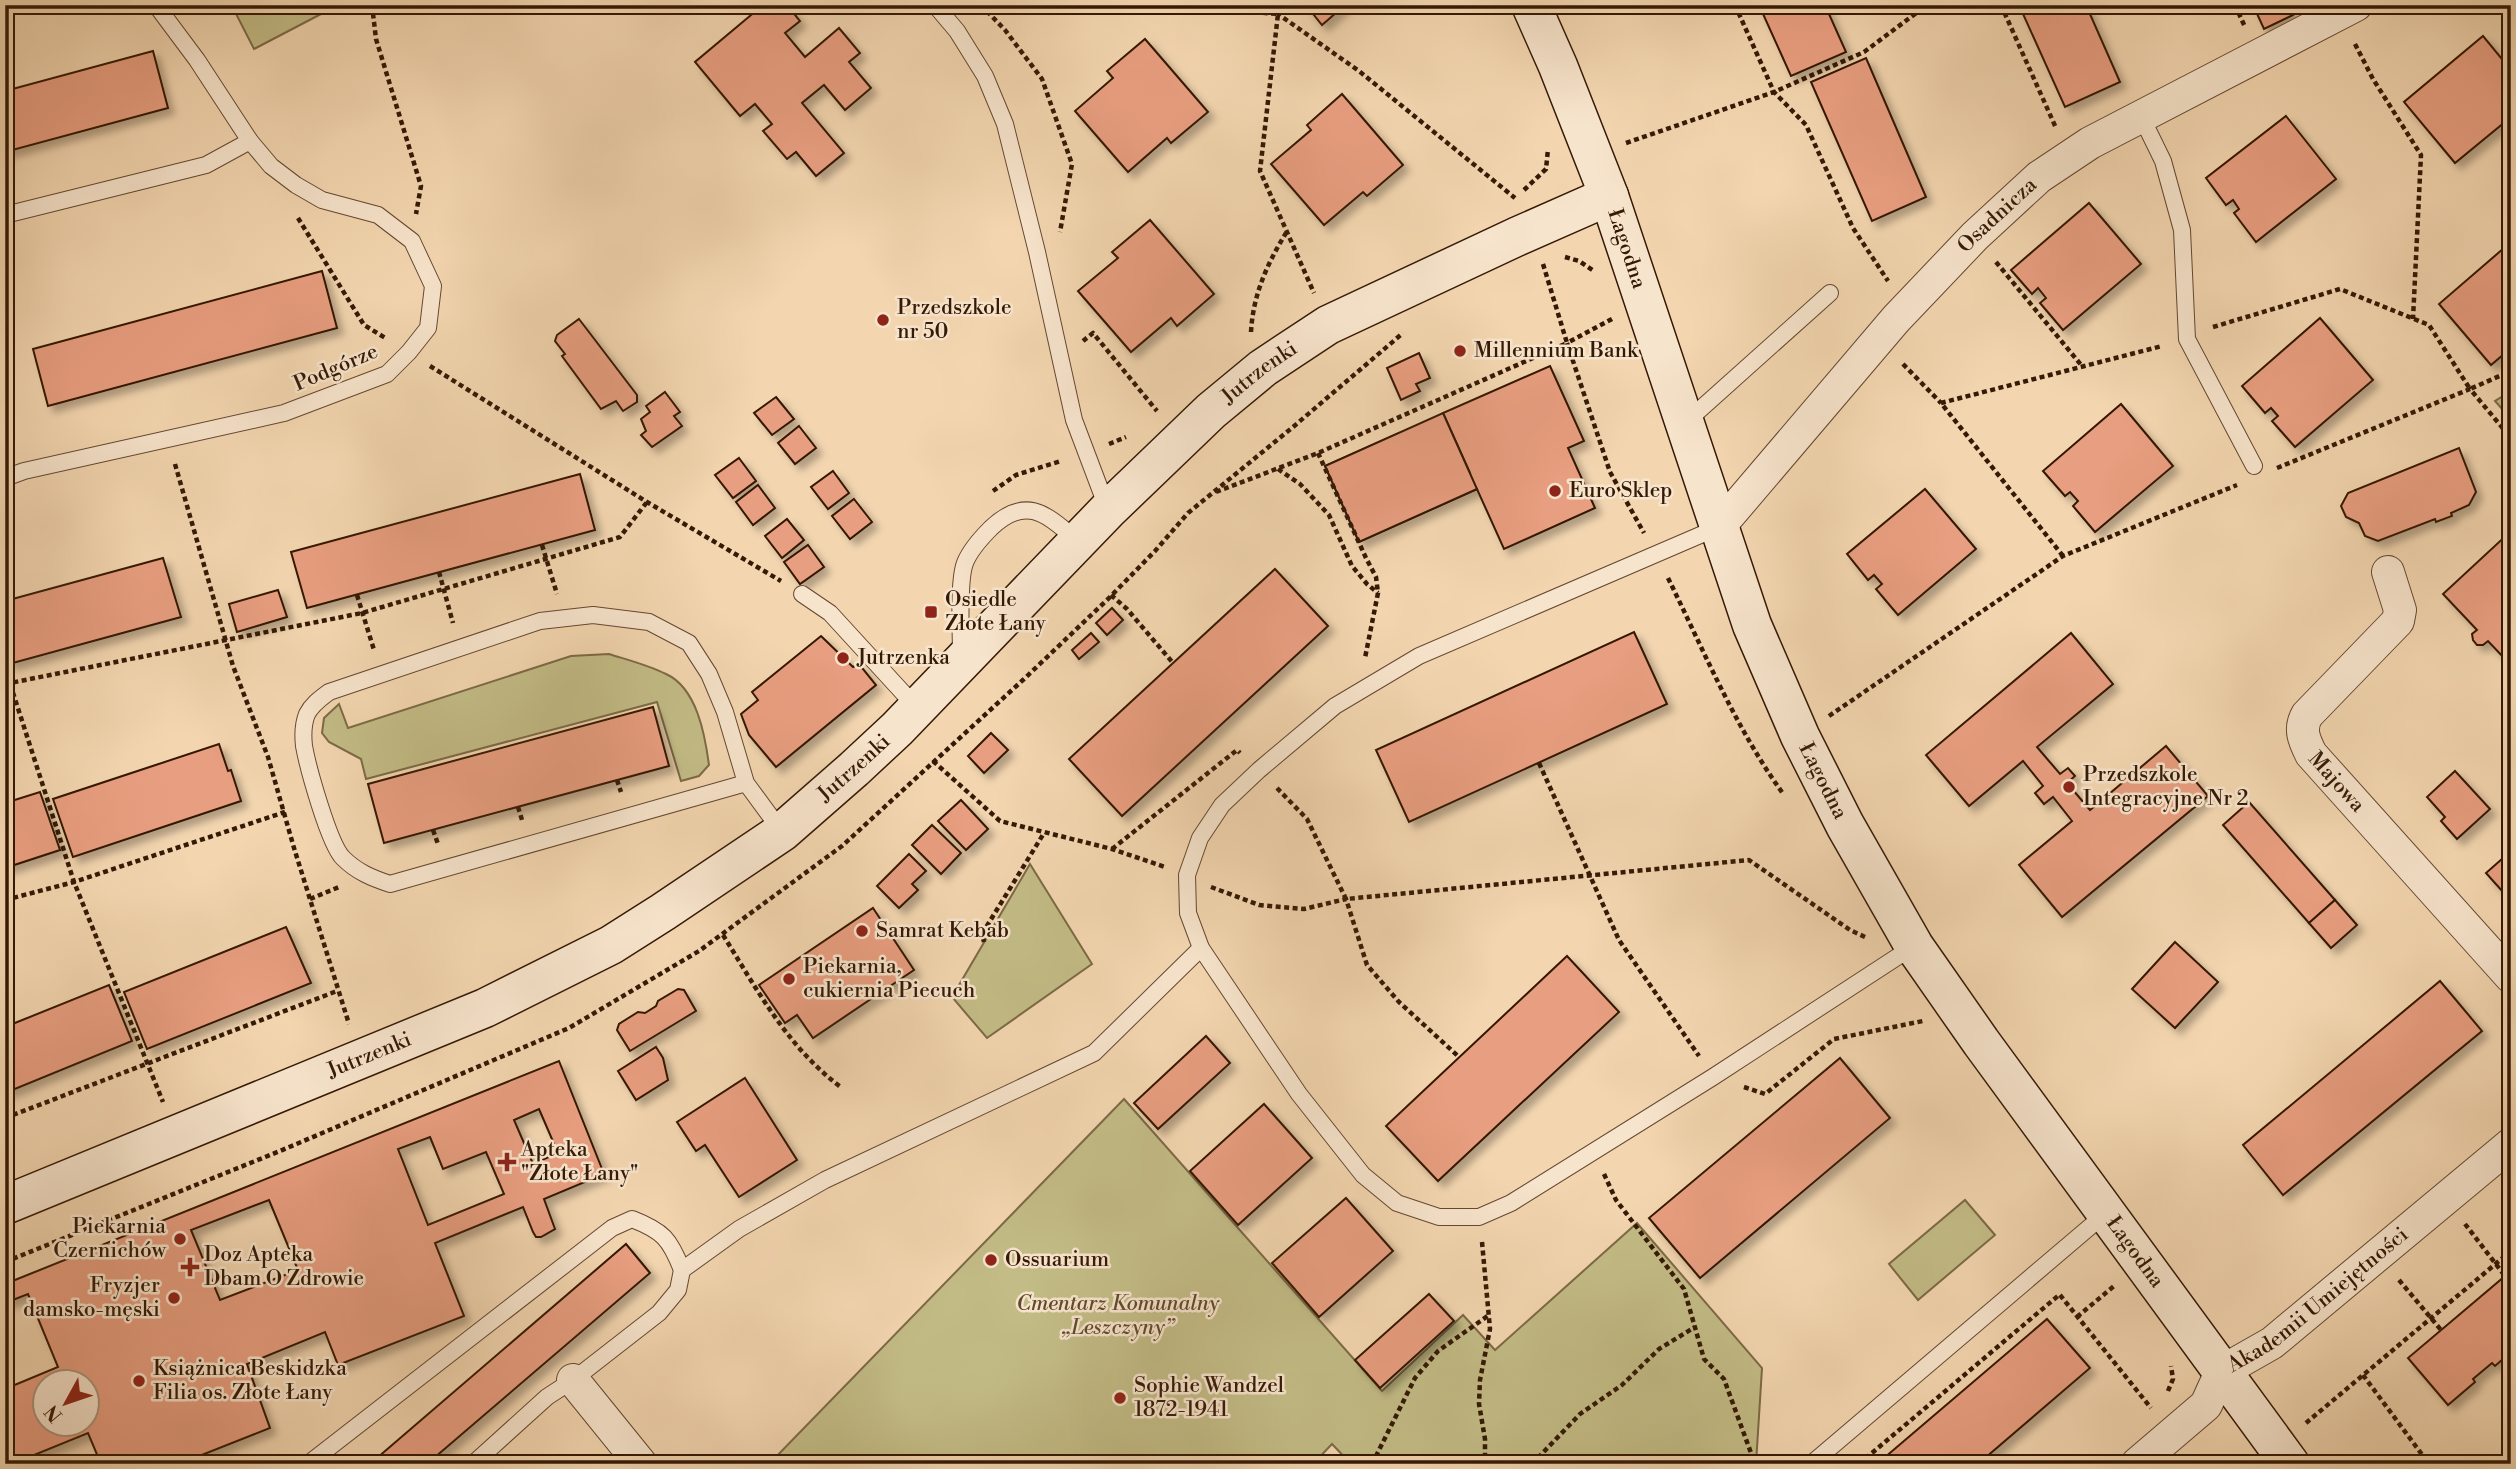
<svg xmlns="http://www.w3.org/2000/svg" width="2516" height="1469" viewBox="0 0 2516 1469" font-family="'Libre Bodoni',serif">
<defs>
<filter id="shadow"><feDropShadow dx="6" dy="6" stdDeviation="3.5" flood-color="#0004"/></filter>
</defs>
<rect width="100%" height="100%" fill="#f3d6b0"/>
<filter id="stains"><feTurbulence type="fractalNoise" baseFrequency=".00286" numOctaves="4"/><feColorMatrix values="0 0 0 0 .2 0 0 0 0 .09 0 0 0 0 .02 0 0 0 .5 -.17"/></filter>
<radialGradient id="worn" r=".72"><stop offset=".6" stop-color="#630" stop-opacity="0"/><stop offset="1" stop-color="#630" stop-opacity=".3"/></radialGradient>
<g fill="#c3bc86" stroke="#7c6a46" stroke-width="2">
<polygon points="234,5 319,5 323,13 254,49 232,6"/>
<polygon points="2511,391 2511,419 2495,401"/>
<path d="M609,654C628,660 648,665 666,674C697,688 705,735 709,765L699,776L681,781L657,702L366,779L361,759L329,742L322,733L324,718L339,704L348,728L571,656Z"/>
<polygon points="1030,864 1092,964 987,1038 952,997"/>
<polygon points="1124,1099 1382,1391 1463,1315 1495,1350 1637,1223 1762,1368 1756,1464 1351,1464 1332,1444 1313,1464 769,1464"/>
<polygon points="1965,1200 1995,1235 1918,1300 1889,1264"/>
</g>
<g fill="#e89e80" stroke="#341905" stroke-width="2" fill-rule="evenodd" filter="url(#shadow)">
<polygon points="763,5 787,5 800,21 785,33 805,57 839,28 860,53 849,62 871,88 845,110 824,85 802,103 844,153 816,176 796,152 787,159 763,131 772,124 755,104 740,116 695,62"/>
<polygon points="1306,5 1345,5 1322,25"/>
<polygon points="1759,5 1825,5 1846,52 1791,76"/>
<polygon points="2019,5 2086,5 2120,82 2065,107"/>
<polygon points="2253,5 2288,5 2293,15 2264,29"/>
<polygon points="2483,36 2511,70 2511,117 2455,163 2404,102"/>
<polygon points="1145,39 1208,112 1171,143 1167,138 1128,172 1075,111 1113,78 1107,71"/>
<polygon points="153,51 168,108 5,152 5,91"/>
<polygon points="1866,58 1926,197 1872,221 1811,82"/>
<polygon points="1342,94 1403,165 1367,196 1363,192 1324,225 1271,164 1311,130 1307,125"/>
<polygon points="2286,116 2336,179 2256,242 2234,213 2239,209 2233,200 2226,205 2206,178"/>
<polygon points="2089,203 2141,264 2063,330 2040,303 2046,298 2038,288 2032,294 2011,270"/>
<polygon points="1150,220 1214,294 1177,326 1171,318 1131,352 1078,291 1118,258 1112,252"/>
<polygon points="2511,242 2511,348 2491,365 2439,304"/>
<polygon points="322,271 337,328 48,406 33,349"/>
<polygon points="2320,318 2373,380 2295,447 2272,421 2278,416 2271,408 2265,413 2242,386"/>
<polygon points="579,319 637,395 637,402 623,411 616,401 601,409 562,356 565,354 555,341 557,335"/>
<polygon points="1419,353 1430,378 1416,384 1420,391 1401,400 1387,368"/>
<polygon points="1550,366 1584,441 1568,448 1595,508 1504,549 1477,489 1359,542 1325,466 1399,433 1427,491 1470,473 1443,413"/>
<polygon points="665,392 680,412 674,416 682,426 652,447 641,435 646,431 641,419 650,412 646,406"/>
<polygon points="776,397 794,419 772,435 754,413"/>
<polygon points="2121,404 2173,466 2095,532 2073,506 2078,501 2070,492 2065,496 2043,471"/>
<polygon points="1443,413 1477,489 1359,542 1325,466"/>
<polygon points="799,426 816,448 795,464 778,443"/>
<polygon points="2459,448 2476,492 2469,505 2451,513 2452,516 2436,522 2435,519 2378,541 2365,536 2359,523 2346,517 2341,506 2348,493"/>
<polygon points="739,458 756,481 733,498 715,475"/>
<polygon points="833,471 849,493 828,509 811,487"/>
<polygon points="580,474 595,530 307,608 291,552"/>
<polygon points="758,485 775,508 753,525 736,502"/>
<polygon points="1925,489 1976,549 1898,615 1876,589 1882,584 1874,575 1868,580 1847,554"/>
<polygon points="854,499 872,522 850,539 832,516"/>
<polygon points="787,519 804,540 782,558 765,536"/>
<polygon points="2511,531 2511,655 2506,660 2488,641 2483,645 2477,645 2473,640 2472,634 2477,630 2443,594"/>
<polygon points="808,545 824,567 800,584 784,562"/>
<polygon points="163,558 181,617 9,664 5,650 5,601"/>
<polygon points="1275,569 1328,626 1122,816 1069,759"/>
<polygon points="278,590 287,617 237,632 229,604"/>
<polygon points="1112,608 1123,620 1107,635 1096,623"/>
<polygon points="1634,632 1667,704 1409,822 1376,750"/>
<polygon points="1091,633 1099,642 1079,659 1072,650"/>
<polygon points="2071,633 2113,684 2037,747 2060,774 2068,768 2075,776 2067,783 2090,810 2166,746 2208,796 2062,917 2019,865 2072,821 2053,797 2044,804 2035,793 2043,786 2023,761 1969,806 1926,755"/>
<polygon points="821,636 853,667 859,664 876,685 776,767 749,735 741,714 758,700 752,692"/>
<polygon points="653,707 669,766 384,843 368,784"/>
<polygon points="991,733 1008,750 984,773 968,756"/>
<polygon points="219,744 228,771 231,770 241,801 73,857 53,799"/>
<polygon points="2455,771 2490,809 2457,839 2441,821 2445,817 2427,797"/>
<polygon points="40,792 60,850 5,868 5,803"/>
<polygon points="961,800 988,829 966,850 938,821"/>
<polygon points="2249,802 2335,900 2309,923 2223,825"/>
<polygon points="932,825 961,853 941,874 912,845"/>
<polygon points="2511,851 2511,901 2486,873"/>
<polygon points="909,854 926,871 912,884 918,890 899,908 877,886"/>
<polygon points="2335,900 2357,925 2331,948 2309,923"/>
<polygon points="873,908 914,970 813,1038 797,1015 785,1023 759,985"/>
<polygon points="286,927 311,983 147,1049 124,992"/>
<polygon points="2175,942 2218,982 2175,1028 2132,989"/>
<polygon points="1567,956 1619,1012 1438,1181 1386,1126"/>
<polygon points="2440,981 2482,1031 2283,1195 2243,1145"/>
<polygon points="109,985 132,1041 5,1093 5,1027"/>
<polygon points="678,989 684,990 696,1011 630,1051 617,1030 619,1024 638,1012 645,1013 656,1006 658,1001"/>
<polygon points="1206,1036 1230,1063 1158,1129 1134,1103"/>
<polygon points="656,1047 663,1058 668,1080 636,1100 618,1071"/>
<polygon points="1840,1058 1890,1118 1700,1278 1649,1218"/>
<path d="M559,1061L604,1174L544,1199L555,1229L541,1237H536L533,1232L523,1207L435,1243L464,1316L338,1365L325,1332L247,1364L270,1428L179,1464H101L88,1433L12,1464H5V1389L58,1367L28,1294L5,1303V1284ZM539,1109L558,1153L533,1164L514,1120ZM430,1137L443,1169L486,1152L504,1194L428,1225L398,1149ZM269,1200L298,1270L220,1300L191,1230ZM46,1382H88V1424H46Z"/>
<polygon points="745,1078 797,1160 739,1197 705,1145 696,1151 677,1122"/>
<polygon points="1264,1104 1312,1158 1238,1225 1190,1171"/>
<polygon points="1346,1198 1393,1251 1319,1317 1272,1263"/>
<polygon points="626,1244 650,1273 427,1464 370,1464"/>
<polygon points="2511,1271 2511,1352 2495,1366 2492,1363 2473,1379 2475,1382 2448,1405 2408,1358"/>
<polygon points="1429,1294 1454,1321 1380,1388 1355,1360"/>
<polygon points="2047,1319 2090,1368 1978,1464 1877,1464"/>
</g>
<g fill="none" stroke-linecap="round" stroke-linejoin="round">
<defs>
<g id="lane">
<polyline points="935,5 957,31 985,76 1005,124 1037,252 1074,420 1108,510"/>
<polyline points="2141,116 2163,161 2182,230 2187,339 2254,466"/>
<polyline points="5,215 206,165 250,141"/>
<polyline points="1686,422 1830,293"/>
<polyline points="5,478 24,471 284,413 387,374 409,352 428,328 433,286 412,241 378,215 322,200 296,185 271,166 250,141 197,60 156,5"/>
<polyline points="1719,527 1419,656 1335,706 1259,770 1222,805 1200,838 1187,875 1188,913 1201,948 1299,1094 1363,1175 1397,1203 1439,1217 1479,1217 1511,1203 1713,1077 1914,946"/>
<polyline points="802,594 830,613 917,708"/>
<path d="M961,655C961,633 958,581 965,563C970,550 982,537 991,528C1027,494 1047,515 1078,541"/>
<path d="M746,783L390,884C372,878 357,872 343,858C329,844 308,768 304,746C303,737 303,724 307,714C312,704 321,698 329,692L540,621L593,615L649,622L689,643L709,674L725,712L746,783L782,832"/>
<polyline points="220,1464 222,1464"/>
<path d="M308,1464L612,1228L632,1219C663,1231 670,1239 682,1270"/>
<polyline points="473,1464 547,1397 573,1380 659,1313 678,1290 682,1270 739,1229 825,1180 1094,1053 1201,948"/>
<polyline points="1811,1464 2105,1214"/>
</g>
<g id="street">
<path id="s1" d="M1719,527L1896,319L1975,236L2039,177L2090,143L2356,5"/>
<path id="s2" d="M2388,572L2400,610L2398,621L2307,715C2299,729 2304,740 2311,754L2511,977"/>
<polyline points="573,1380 641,1464"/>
<path id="s3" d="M2137,1464L2206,1405L2221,1372L2272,1343L2511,1144"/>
</g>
<g id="secondary">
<path id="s4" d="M1531,5L1558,66L1609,196L1752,625L1800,736L1845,825L1914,946L1981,1042L2290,1464"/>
<path id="s5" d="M5,1205L485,1008L611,945L663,912L782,832L854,769L897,729L1108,510L1211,411L1263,368L1328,325L1516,237L1609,196"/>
</g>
</defs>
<use href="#lane" stroke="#644830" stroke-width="18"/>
<use href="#street" stroke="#644830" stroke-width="34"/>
<use href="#secondary" stroke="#341905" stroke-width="41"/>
<g stroke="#341905" stroke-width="4.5" stroke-dasharray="5 3.5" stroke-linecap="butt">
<polyline points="119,5 132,11"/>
<polyline points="372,5 376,39 421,186 416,214"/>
<polyline points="981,5 1005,30 1042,79 1072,164 1060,232"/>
<polyline points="1161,5 1278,14 1260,171 1314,293"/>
<polyline points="1273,5 1278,14 1359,71 1515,198"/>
<polyline points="1735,5 1774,92 1806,125 1853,228 1888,281"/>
<polyline points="2001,5 2056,128"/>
<polyline points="2235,5 2245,27"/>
<polyline points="191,11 203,5"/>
<polyline points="2355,44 2373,79 2421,155 2413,319"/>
<polyline points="1626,143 1774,92 1864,52 1927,5"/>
<polyline points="1524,190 1546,169 1548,149"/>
<polyline points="298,218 364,325 387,339"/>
<polyline points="1565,257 1579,261 1594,271"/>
<polyline points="1996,262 2082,366"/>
<polyline points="1612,319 1567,343 1610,472 1644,533"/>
<polyline points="2213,327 2340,289 2429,325 2470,389 2511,371"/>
<path d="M1251,332C1253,295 1267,264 1286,233"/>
<polyline points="1083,341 1093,333 1157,411"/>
<polyline points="1903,364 1941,403"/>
<polyline points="430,366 647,502 781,581"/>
<polyline points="1109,444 1126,437"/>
<polyline points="1318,453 1366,558 1376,577 1378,593 1365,658"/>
<polyline points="175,464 233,666 268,757 294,848 349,1024"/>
<polyline points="2277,468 2470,389 2511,438"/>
<polyline points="1278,469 1300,484 1329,515 1352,566 1367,584 1378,593"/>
<polyline points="993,491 1016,475 1061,461"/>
<polyline points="1216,492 1318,453 1567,343 1543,264"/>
<polyline points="542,545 557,594"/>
<polyline points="2063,556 1941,403 2162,346"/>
<polyline points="439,572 453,623"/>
<path d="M1668,578C1704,651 1736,729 1784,795"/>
<polyline points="357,595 374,650"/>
<polyline points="1111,595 1127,609 1173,663"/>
<polyline points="5,668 74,882 163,1102"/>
<polyline points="5,684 362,613 620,537 647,502"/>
<polyline points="1829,716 2063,556 2237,485"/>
<polyline points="933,761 1000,821 1112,849 1165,867"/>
<polyline points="1539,763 1619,940 1699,1056"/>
<polyline points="617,780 621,792"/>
<polyline points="1277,788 1307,819 1346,899 1749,860 1850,930 1865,937"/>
<polyline points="518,807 522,820"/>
<polyline points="433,830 438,844"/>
<polyline points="1112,849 1237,750 1240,753"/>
<polyline points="1211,887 1259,905 1304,909 1346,899 1367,965 1399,1002 1459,1057"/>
<polyline points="310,899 339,887"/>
<polyline points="5,900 74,882 285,812"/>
<path d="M723,935C758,991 788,1048 842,1088"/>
<polyline points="984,942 982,934 1044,833"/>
<polyline points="1744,1087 1765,1094 1834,1039 1923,1021"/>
<polyline points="5,1118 337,991"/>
<polyline points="1604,1174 1616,1200 1684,1289 1704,1359 1724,1379 1755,1464"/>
<polyline points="2465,1224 2505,1276"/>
<polyline points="1482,1242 1490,1329 1480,1380 1479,1404 1485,1439 1485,1464"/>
<polyline points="5,1262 280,1151 569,1028 699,951 842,846 1024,679 1108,599 1155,551 1188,513 1293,427 1403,333"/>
<polyline points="2399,1280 2441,1330"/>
<polyline points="2060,1295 2151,1408"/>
<polyline points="2077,1317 2114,1286"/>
<polyline points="2363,1375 2429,1464"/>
<polyline points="2168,1391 2173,1379 2171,1366"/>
<polyline points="2306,1423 2511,1251"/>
<polyline points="1372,1464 1415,1378 1438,1351 1489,1315"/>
<polyline points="1532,1464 1580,1414 1622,1385 1659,1349 1695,1327"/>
<polyline points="1859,1464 2059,1295"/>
</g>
<use href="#lane" stroke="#f7e4cc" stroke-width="16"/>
<use href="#street" stroke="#f7e4cc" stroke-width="32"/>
<use href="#secondary" stroke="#f7e4cc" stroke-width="38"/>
</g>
<g fill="#8f2418" stroke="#f7e4cc" stroke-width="2.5">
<circle cx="883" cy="320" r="7"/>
<circle cx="1460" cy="351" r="7"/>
<circle cx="1555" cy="491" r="7"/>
<rect x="924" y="605" width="14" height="14" rx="3.5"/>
<circle cx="843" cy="658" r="7"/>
<circle cx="2069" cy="787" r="7"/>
<circle cx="862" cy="931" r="7"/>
<circle cx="789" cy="979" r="7"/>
<path d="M503.5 1151.5h7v7h7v7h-7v7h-7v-7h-7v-7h7z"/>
<circle cx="180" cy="1239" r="7"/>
<circle cx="991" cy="1260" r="7"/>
<path d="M186.5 1256.5h7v7h7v7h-7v7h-7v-7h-7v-7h7z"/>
<circle cx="174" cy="1298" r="7"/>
<circle cx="139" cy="1381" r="7"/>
<circle cx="1120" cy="1398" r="7"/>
</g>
<g text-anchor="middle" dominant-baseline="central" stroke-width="5" stroke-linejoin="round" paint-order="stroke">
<g font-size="21" fill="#341905" stroke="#f7e4cc">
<text stroke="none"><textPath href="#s1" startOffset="418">Osadnicza</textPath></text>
<text stroke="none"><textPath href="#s4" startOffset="262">Łagodna</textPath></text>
<text transform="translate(336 368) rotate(-23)">Podgórze</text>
<text stroke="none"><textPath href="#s5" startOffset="1528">Jutrzenki</textPath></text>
<text stroke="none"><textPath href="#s5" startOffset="961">Jutrzenki</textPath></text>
<text stroke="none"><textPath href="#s4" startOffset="830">Łagodna</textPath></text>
<text stroke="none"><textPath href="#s2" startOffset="261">Majowa</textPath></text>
<text stroke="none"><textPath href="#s5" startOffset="394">Jutrzenki</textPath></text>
<text stroke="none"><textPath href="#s4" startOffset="1396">Łagodna</textPath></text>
<text stroke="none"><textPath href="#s3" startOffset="248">Akademii Umiejętności</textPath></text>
</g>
<g font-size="21" fill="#341905" stroke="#f7e4cc" text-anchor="start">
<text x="897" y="308">Przedszkole<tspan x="897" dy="24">nr 50</tspan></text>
<text x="1474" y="351">Millennium Bank</text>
<text x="1569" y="491">Euro Sklep</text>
<text x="945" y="600">Osiedle<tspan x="945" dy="24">Złote Łany</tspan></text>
<text x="857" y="658">Jutrzenka</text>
<text x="2083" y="775">Przedszkole<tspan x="2083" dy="24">Integracyjne Nr 2</tspan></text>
<text x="876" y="931">Samrat Kebab</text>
<text x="803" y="967">Piekarnia,<tspan x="803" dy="24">cukiernia Piecuch</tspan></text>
<text x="521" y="1150">Apteka<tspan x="521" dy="24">"Złote Łany"</tspan></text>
<text x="166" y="1227" text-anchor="end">Piekarnia<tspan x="166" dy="24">Czernichów</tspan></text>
<text x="204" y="1255">Doz Apteka<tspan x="204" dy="24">Dbam O Zdrowie</tspan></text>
<text x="1005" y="1260">Ossuarium</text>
<text x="160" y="1286" text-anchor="end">Fryzjer<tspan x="160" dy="24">damsko-męski</tspan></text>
<text x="153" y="1369">Książnica Beskidzka<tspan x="153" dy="24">Filia os. Złote Łany</tspan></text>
<text x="1134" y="1386">Sophie Wandzel<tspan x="1134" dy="24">1872-1941</tspan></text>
</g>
<g font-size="21" font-style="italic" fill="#5f4a2c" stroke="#f7e4cc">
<text x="1118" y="1304">Cmentarz Komunalny<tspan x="1118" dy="24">„Leszczyny”</tspan></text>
</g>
</g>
<rect width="2516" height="1469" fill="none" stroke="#f3d6b0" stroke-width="28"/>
<rect x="7" y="7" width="2502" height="1455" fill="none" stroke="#341905" stroke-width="3.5"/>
<rect x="14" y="14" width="2488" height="1441" fill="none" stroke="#341905" stroke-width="2"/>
<g transform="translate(66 1403) rotate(230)"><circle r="33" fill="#f7e4cc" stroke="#a9937c" stroke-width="2"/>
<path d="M0-5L12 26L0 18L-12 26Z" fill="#8f2418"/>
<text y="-10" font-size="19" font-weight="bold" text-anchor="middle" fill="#341905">N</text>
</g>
<rect width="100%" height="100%" filter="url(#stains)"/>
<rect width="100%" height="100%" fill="url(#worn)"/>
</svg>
